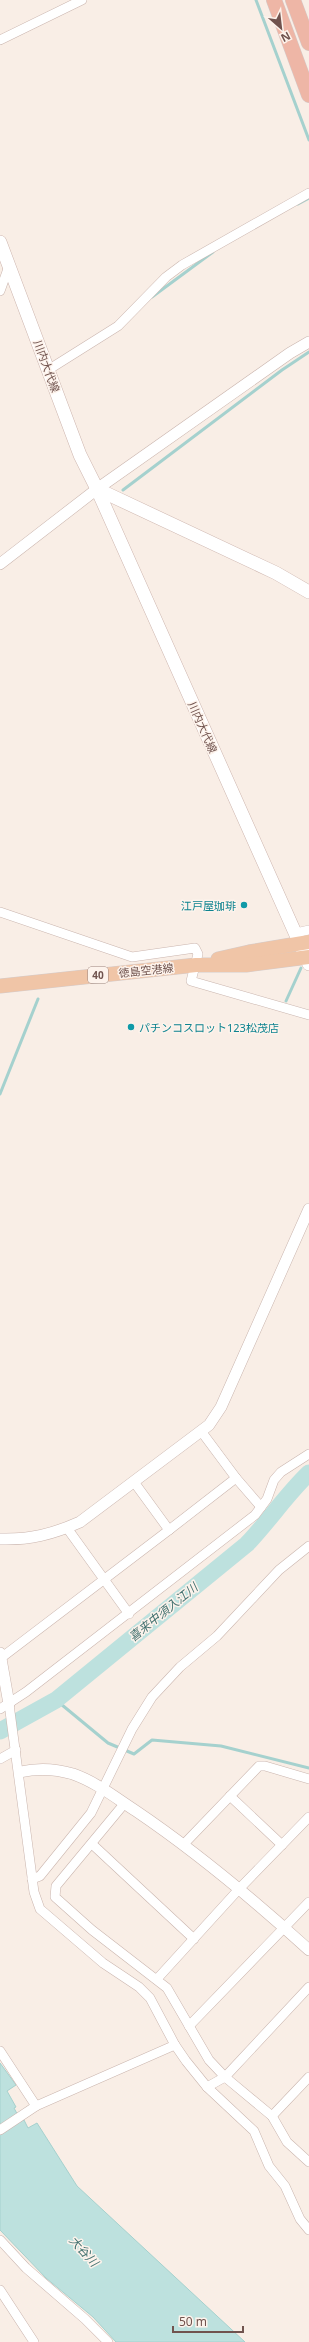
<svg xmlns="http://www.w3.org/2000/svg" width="309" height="2342" viewBox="0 0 309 2342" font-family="'Noto Sans','Noto Sans JP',sans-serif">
<rect width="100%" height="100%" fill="#f9eee6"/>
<polygon fill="#bde1de" stroke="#a5d1ce" points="0,2063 16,2085 7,2091 16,2107 14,2108 21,2121 24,2120 28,2128 37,2123 77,2186 245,2342 116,2342 93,2317 46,2278 0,2230"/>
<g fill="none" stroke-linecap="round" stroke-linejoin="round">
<g stroke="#a5d1ce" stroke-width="3">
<polyline points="256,0 309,140"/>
<polyline points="298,204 309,198"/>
<polyline points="152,297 213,252"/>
<polyline points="123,490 282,370 309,352"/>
<polyline points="286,1001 301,968"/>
<polyline points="0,1094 38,999"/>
<polyline points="56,1700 108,1743 134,1754 152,1740 221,1746 309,1768"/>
</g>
<path stroke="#bde1de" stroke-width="17" d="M0,1731L56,1700L247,1544C269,1521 286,1495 309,1473"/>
<defs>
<g id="minor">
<polyline points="0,40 82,0"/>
<polyline points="0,291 9,266"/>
<polyline points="48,370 118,326 166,277 182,265 309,193"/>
<polyline points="0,912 132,957 195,948 198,954 191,981 309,1015"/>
<polyline points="296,933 309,930"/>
<polyline points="236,1478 261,1507"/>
<polyline points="67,1528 129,1614"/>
<polyline points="169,1530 236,1478 201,1431"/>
<polyline points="1,1658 169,1530 134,1482"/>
<polyline points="9,1704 34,1892 40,1909 103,1963 139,1987 150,1998 175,2045 186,2061 207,2087 254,2131 269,2166 285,2186 300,2219 309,2230"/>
<polyline points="0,1709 26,1692 255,1515 267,1499 274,1480 281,1472 309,1454"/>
<polyline points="0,1759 16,1750"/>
<polyline points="230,1796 282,1845"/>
<polyline points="124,1804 56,1886 55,1897 92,1930 167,1988 209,2060 225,2077 272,2116 287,2142 309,2162"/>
<polyline points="92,1844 194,1939"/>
<polyline points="184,1844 259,1766 265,1766 309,1779"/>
<polyline points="32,1879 40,1876 91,1813 132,1729 152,1697 180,1667 217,1636 279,1570 309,1546"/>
<polyline points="157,1979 239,1889 309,1817"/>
<polyline points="189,2026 309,1902"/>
<polyline points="0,2051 36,2106"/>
<polyline points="207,2087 225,2077 309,1987"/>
<polyline points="272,2116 309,2077"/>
<polyline points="0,2130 36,2106 175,2045"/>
<polyline points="0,2240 26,2268 85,2319 108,2342"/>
<polyline points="0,2290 34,2342"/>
</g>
<g id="tertiary">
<polyline points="0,564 97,489 290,353 309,342"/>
<path d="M0,1539C30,1540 53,1534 80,1522L209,1425L221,1407L309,1209"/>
<polyline points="0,1653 9,1704"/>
<path d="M20,1772C38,1768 56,1769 73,1774C96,1782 116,1798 136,1811C198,1853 254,1900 309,1950"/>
</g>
<g id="secondary">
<polyline points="0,242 80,455 97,489 309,964"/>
<polyline points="97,489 276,573 309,592"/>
</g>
<g id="primary">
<polyline points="218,959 249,952 309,942"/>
<polyline points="0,986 196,965 246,965 309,957"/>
</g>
<g id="trunk">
<polyline points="274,0 309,95"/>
<polyline points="293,0 309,43"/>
</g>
</defs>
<use href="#minor" stroke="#cab5ae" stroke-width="10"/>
<use href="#tertiary" stroke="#cab5ae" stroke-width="12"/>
<use href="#secondary" stroke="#ceb6af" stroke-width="14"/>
<use href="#primary" stroke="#d4cbca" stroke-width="15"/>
<use href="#trunk" stroke="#d4cbca" stroke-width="16"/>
<use href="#minor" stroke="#fff" stroke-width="9"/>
<use href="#tertiary" stroke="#fff" stroke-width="11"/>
<use href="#secondary" stroke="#fff" stroke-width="13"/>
<use href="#primary" stroke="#f0c5a7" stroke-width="14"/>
<use href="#trunk" stroke="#eeb6a6" stroke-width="15"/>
</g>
<g fill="#0f9aa8" stroke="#fdf3ec" stroke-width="1.5">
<circle cx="244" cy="905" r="4"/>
<circle cx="131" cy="1027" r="4"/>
</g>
<g text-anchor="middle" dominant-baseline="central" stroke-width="3" stroke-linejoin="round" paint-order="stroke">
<rect fill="#fdf3ec" stroke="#9a837d" stroke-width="1" x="88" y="967" width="20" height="16" rx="3"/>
<g font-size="10" font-weight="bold" fill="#70534e">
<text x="98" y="975">40</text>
</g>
<g font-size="11" fill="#70534e" stroke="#fdf3ec">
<text transform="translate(47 366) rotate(70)">川内大代線</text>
<text transform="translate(203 727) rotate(66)">川内大代線</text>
<text transform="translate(146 970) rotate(-6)">徳島空港線</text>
</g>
<g font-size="11" fill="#0d838f" stroke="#fdf3ec" text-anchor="end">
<text x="236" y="905">江戸屋珈琲</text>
<text x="139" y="1027" text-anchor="start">パチンコスロット123松茂店</text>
</g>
<g font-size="12" font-style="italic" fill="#447371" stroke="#fdf3ec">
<text transform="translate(163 1612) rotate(-39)">喜来中須入江川</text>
<text transform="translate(84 2251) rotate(48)">大谷川</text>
</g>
</g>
<g transform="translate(281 28) rotate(152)" stroke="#fdf3ec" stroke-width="3" paint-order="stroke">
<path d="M0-3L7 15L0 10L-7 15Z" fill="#70534e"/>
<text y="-6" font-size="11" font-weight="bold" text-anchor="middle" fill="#70534e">N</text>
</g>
<path d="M173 2326v6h70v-6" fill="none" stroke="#70534e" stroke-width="2"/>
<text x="179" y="2326" font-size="12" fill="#70534e" stroke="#fdf3ec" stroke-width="3" paint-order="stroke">50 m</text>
</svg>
